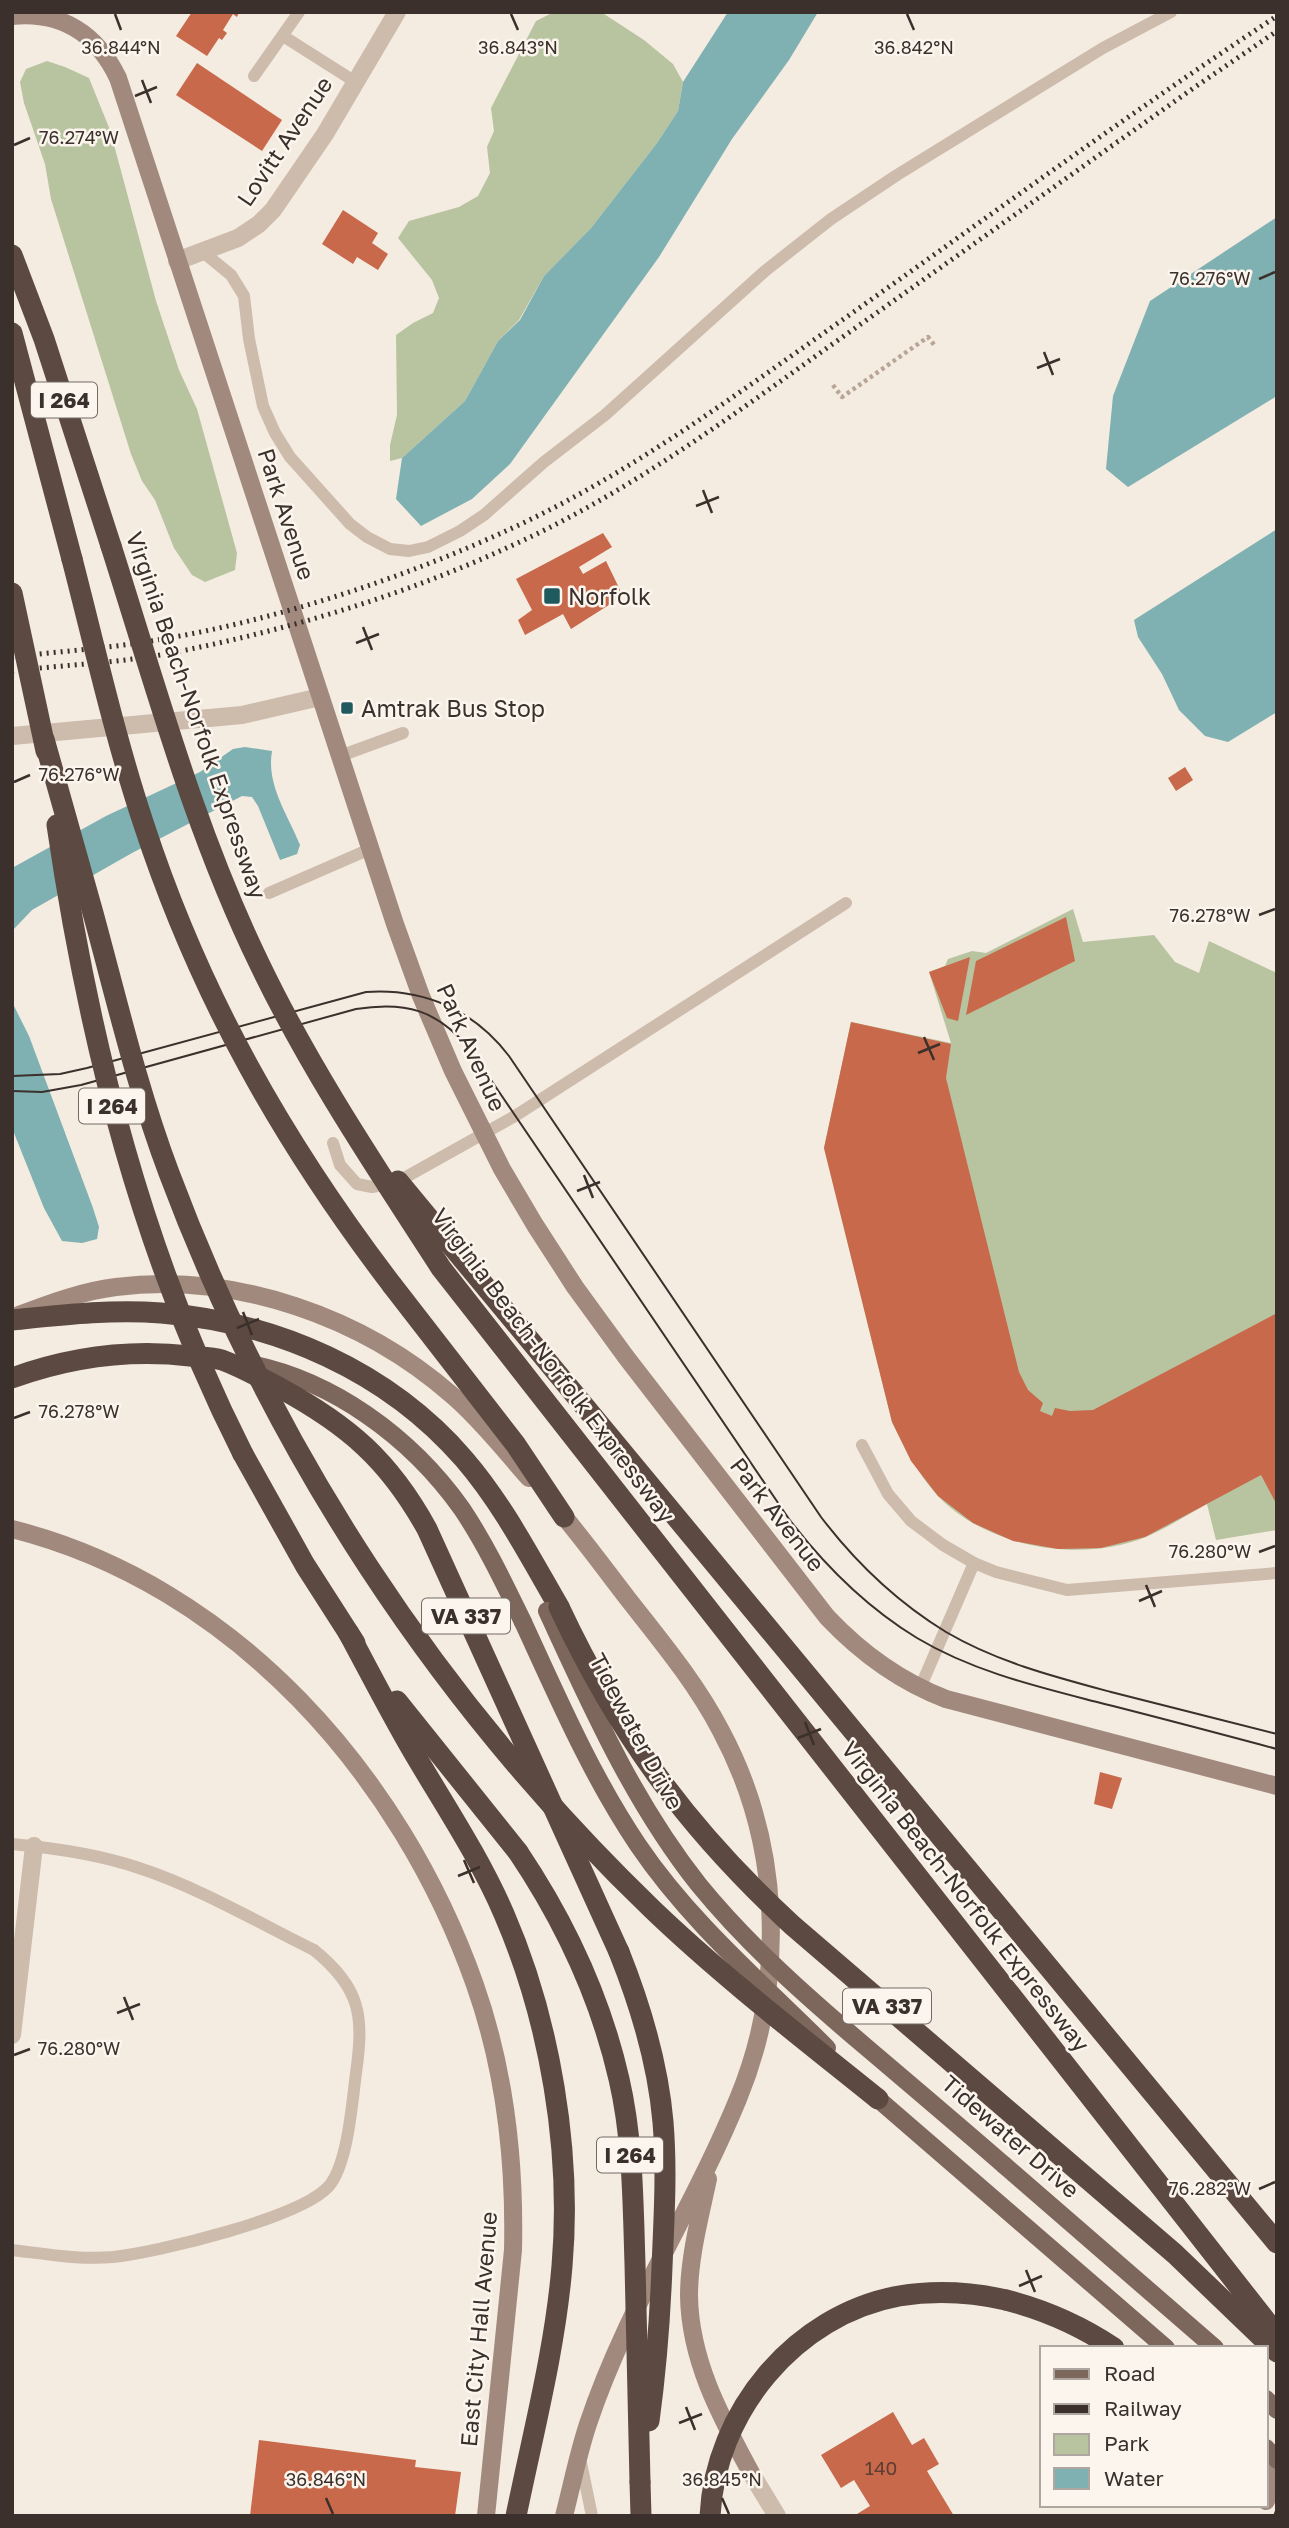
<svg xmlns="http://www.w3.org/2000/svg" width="1289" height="2528" viewBox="0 0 1289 2528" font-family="'Golos Text',sans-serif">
<rect width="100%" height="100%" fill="#f4ebe1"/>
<g fill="#b8c4a0">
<polygon points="554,12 601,12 644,40 673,64 683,82 678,111 657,143 591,228 544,276 519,320 498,341 465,401 402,458 390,461 390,445 397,415 396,335 413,323 433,313 439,298 432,280 398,238 409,221 459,207 478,196 490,173 487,147 494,131 491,108 536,21"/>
<polygon points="47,61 65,67 89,78 110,130 156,301 179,370 197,409 237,553 235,570 205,582 192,575 174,548 155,500 142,481 131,454 51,199 45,164 24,103 20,82 26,69"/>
<path d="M1073,909L1083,942L1154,935L1175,962L1199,973L1209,941L1277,973V1530L1216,1540L1207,1504C1187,1515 1167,1528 1146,1537C1080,1564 985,1547 937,1495C917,1473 905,1448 892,1422L824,1148L851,1022L951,1043L929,972L945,966L948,959L972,951L986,953Z"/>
</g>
<g fill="#7fb0b2">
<polygon points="728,12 818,12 789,60 732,139 659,257 510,464 472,499 421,526 396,499 402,458 465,401 498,341 520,320 544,276 591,228 657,143 678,111 683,82"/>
<polygon points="1277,217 1277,396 1128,487 1106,469 1113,396 1150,301"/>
<polygon points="1277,529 1277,712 1228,742 1205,736 1179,710 1162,674 1138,637 1134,620"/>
<path d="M245,747L272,751C266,785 288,815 300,845L297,854L280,860L258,806L252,797L242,796L132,853L32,910L12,931V868L106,816L200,772L233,749Z"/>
<polygon points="12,1002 29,1036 93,1208 99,1227 97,1239 82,1243 62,1241 44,1208 12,1128"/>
</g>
<g fill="#c8694b">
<polygon points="192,12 239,12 237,17 233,14 223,30 227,33 222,40 219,38 207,56 176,36"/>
<polygon points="197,63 282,120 262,151 176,95"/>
<polygon points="343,210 378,233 372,243 388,254 378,270 357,257 353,264 322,244"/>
<polygon points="603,533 612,547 579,567 583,574 606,561 623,596 571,629 563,614 525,635 518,620 532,610 516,579"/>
<polygon points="1185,767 1193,780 1176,791 1168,778"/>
<polygon points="1066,917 1075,961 966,1015 976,961"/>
<polygon points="970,957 958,1021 947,1018 929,972"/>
<polygon points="851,1022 951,1044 946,1078 1019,1372 1028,1390 1043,1403 1040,1411 1052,1416 1055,1408 1070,1411 1093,1410 1277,1313 1277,1505 1261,1475 1145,1537 1101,1548 1058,1549 1013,1541 973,1523 938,1496 911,1461 892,1422 824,1148"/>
<polygon points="1100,1772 1122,1778 1112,1809 1094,1804"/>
<polygon points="893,2412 912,2445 924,2438 939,2464 927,2471 954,2516 858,2516 857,2514 870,2506 854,2480 841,2488 821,2455"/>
<polygon points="259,2440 416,2460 415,2467 461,2472 455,2516 250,2516"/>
</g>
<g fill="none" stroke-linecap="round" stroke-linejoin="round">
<polyline stroke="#b9a596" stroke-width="4.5" stroke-dasharray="3.5 3.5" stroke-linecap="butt" points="833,385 842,397 928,337 935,346"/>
<g stroke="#cdbbac" stroke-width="12">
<polyline points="283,36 354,81"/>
<polyline points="254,76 299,12"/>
<polyline points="203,252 231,275 244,296 249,339 263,406 275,433 290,457 350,524 367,537 390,549 409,551 428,547 460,531 484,515 544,462 605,415 765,271 831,219 897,175 1103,48 1171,12"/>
<polyline points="340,756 403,733"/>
<polyline points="269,893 370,849"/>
<polyline points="333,1143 340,1165 357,1184 372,1187 397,1182 515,1116 846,903"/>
<polyline points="862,1445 888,1494 911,1521 943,1545 974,1563 996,1572 1067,1590 1277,1573"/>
<polyline points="920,1688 974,1563"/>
<path d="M12,1844C55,1848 98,1854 139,1868C200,1888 257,1922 314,1950C361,1988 364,2016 356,2073C352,2103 348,2163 329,2186C301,2218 158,2252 113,2257C79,2260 46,2254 12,2250"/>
<polyline points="580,2458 592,2516"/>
</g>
<g stroke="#cdbbac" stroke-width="18">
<polyline points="177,261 238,238 259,224 273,210 325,134 397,12"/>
<polyline points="12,736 242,715 320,697"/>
<polyline points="12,2035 34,1846"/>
<polyline points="751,2473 777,2516"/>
</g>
<g stroke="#a18a7d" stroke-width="18">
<path d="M12,16C62,11 97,34 118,78L395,924L421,996L453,1071L502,1169L535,1225L575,1287L626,1357L827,1617C861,1653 899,1681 946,1699L1277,1786"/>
<path d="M19,1315C50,1303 83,1291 116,1287C236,1272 363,1317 453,1396C481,1420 504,1450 529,1478"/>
<path d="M555,1506C581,1536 604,1568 628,1599C661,1641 696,1683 721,1731C781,1843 787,1981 738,2099C693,2209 626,2310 588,2424C578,2454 572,2485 564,2516"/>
<path d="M12,1529C234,1585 401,1775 475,1985C505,2070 515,2161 513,2250L486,2516"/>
<path d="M708,2179C700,2217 689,2257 689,2296C690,2361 721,2417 751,2473"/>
<polyline points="1266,2501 1277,2469"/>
</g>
<g stroke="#7d675c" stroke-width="18">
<path d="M245,1363C332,1379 411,1437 462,1509C486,1545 504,1583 523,1622"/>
<polyline points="878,2099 1166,2348"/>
<polyline points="1004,2165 1215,2348"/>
<polyline points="1266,2399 1277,2410"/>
<polyline points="1266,2448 1277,2460"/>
</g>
<g stroke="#5c4a42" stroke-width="21">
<polyline points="12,255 44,339 111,546"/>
<polyline points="12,333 72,559"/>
<polyline points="392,1285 516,1445 564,1517"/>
<path d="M12,1320C61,1315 111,1309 161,1313C276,1322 388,1371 464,1459C502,1503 530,1557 559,1607"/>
<path d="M12,1378C70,1357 129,1349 190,1356C200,1357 212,1357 222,1360C241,1367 261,1378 280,1388C348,1425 389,1460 427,1529L619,1952"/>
<polyline points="243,1454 305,1565 355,1643"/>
<path d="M348,1632C369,1671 389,1710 411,1748C443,1803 479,1856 504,1914C550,2020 572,2151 562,2266C555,2350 533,2433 516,2516"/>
<polyline points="397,1701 518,1852"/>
<path d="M1006,2300C1045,2310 1081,2326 1114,2348"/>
<polyline points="640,2482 641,2516"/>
</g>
<g stroke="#3b302b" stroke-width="2">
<path d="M12,1076L60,1074L87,1068L366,992C424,988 474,1010 509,1056L821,1517C856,1563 897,1602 946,1632C997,1662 1055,1677 1111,1692C1166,1706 1222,1720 1277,1734"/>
<path d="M12,1091L42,1092L81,1085L356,1009C406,1001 437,1010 470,1049L789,1519C825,1566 866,1607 917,1638C972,1671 1035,1686 1097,1702C1157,1717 1217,1733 1277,1749"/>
<polyline points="1274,2516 1277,2508"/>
</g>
<g stroke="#3b302b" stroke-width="5" stroke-dasharray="2 5" stroke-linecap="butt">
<path d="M12,657C62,651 114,648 163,639C276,620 404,578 508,530C627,476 731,398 838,323C984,220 1128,114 1277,16"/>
<path d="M12,671C63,665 116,663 166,654C285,631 403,596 513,545C626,494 726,420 827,348C950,261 1072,174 1195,87L1277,31"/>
</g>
<g stroke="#7d675c" stroke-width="18">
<path d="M547,1611C591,1706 633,1802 699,1885C748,1945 807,1997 866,2047C912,2086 958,2125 1004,2165"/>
<path d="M523,1622C558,1698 591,1775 638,1845C690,1922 761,1982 827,2048"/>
</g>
<g stroke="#5c4a42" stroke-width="21">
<path d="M111,546C156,687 195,832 260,965C311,1071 377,1169 441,1268L1277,2335"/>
<path d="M72,559C95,648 115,738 144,825C200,996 283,1142 392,1285"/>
<polyline points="12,593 46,751"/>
<path d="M44,739C60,797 77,855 93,913C117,1001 137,1088 169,1173C273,1451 438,1703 652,1909C723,1977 801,2037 878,2099"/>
<path d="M57,825C89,1043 143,1257 243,1454"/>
<polyline points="398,1181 1277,2243"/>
<path d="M559,1607C619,1735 688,1829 792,1925L1175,2254L1277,2352"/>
<path d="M518,1852C565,1922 600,1996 619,2079C633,2139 633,2203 635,2264C637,2337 638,2409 640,2482"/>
<path d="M619,1952C641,2007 658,2064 663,2122C667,2170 664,2219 662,2267C660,2319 656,2370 649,2421"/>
<path d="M710,2516C715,2412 795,2315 899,2296C935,2290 971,2292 1006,2300"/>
</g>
</g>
<path fill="none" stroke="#3b302b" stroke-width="2.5" d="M115,14L121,30M511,14L518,30M907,14L914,30M142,80L151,103M135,96L157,87M14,145L30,138M1259,279L1275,272M1044,352L1053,375M1037,368L1060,359M703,490L712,513M696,506L719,497M363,627L372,650M356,643L379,634M14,782L30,775M1259,915L1275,909M924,1037L934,1060M918,1053L940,1044M584,1175L593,1198M577,1191L600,1182M243,1312L252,1335M237,1328L259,1319M14,1418L30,1412M1259,1552L1275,1546M1146,1585L1155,1607M1139,1601L1162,1591M805,1722L814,1745M798,1738L821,1729M464,1860L474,1883M458,1876L480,1867M124,1997L133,2020M117,2013L140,2004M14,2055L30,2049M1259,2189L1275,2182M1026,2270L1035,2292M1019,2286L1042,2276M686,2407L695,2430M679,2423L702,2414M326,2498L333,2514M722,2498L729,2514"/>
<g fill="#1f5a5e" stroke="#fbf5ee" stroke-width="2.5">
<rect x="543" y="587" width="18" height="18" rx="3.5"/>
<rect x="340" y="701" width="14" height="14" rx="3.5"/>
</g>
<g text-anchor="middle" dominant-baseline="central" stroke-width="5" stroke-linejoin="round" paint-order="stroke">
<g font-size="19" fill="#5e3e33">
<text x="881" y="2467">140</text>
</g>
<g fill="#fbf5ee" stroke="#756b66" stroke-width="2">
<rect x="31" y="382.5" width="66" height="35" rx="5"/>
<rect x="79" y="1088.5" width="66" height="35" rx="5"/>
<rect x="422" y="1598.5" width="88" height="35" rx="5"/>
<rect x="843" y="1988.5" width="88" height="35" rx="5"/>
<rect x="597" y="2137.5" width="66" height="35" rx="5"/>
</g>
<g font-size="21" font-weight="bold" fill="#3b302b">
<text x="64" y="400">I 264</text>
<text x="112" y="1106">I 264</text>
<text x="466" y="1616">VA 337</text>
<text x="887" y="2006">VA 337</text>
<text x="630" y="2155">I 264</text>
</g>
<g font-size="23" fill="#3b302b" stroke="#fbf5ee">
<text transform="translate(284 141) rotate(-56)">Lovitt Avenue</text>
<text transform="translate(287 514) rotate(72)">Park Avenue</text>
<text transform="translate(197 715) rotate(71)">Virginia Beach-Norfolk Expressway</text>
<text transform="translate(472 1047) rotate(66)">Park Avenue</text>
<text transform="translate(554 1365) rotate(53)">Virginia Beach-Norfolk Expressway</text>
<text transform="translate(778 1514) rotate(52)">Park Avenue</text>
<text transform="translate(637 1731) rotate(62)">Tidewater Drive</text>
<text transform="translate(966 1896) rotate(52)">Virginia Beach-Norfolk Expressway</text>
<text transform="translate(1011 2136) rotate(41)">Tidewater Drive</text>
<text transform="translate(478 2329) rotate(-85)">East City Hall Avenue</text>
</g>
<g font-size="23" fill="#3b302b" stroke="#fbf5ee" text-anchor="start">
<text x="568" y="596">Norfolk</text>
<text x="361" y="708">Amtrak Bus Stop</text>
</g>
</g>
<g font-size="18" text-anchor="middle" fill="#3b302b" stroke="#fbf5ee" stroke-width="5" stroke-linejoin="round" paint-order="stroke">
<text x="518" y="54">36.843°N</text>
<text x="914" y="54">36.842°N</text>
<text x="121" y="54">36.844°N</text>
<text x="79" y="144">76.274°W</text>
<text x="1210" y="285">76.276°W</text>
<text x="79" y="781">76.276°W</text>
<text x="1210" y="922">76.278°W</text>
<text x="79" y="1418">76.278°W</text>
<text x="1210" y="1558">76.280°W</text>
<text x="79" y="2055">76.280°W</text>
<text x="1210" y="2195">76.282°W</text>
<text x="326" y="2486">36.846°N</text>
<text x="722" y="2486">36.845°N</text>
</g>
<rect width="1289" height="2528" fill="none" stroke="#3b302b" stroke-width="28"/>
<rect x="1040" y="2346" width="228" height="161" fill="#fbf5ee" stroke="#aea6a0" stroke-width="2"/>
<rect x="1054" y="2369" width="35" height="10" fill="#7d675c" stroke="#aea6a0" stroke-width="2"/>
<text x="1104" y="2381" font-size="21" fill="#3b302b">Road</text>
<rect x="1054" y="2404" width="35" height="10" fill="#3b302b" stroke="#aea6a0" stroke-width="2"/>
<text x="1104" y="2416" font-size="21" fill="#3b302b">Railway</text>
<rect x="1054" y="2434" width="35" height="21" fill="#b8c4a0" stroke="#aea6a0" stroke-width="2"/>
<text x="1104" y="2451" font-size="21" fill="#3b302b">Park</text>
<rect x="1054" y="2468" width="35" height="21" fill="#7fb0b2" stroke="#aea6a0" stroke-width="2"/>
<text x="1104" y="2486" font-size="21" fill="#3b302b">Water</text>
</svg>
